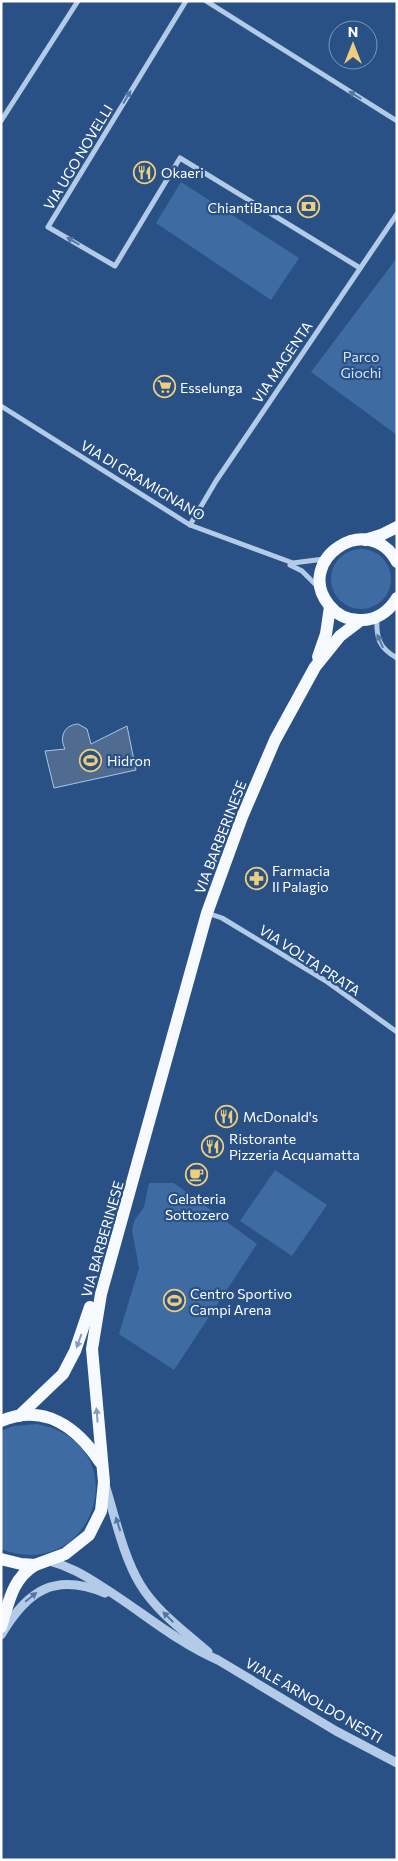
<svg xmlns="http://www.w3.org/2000/svg" width="398" height="1861" viewBox="0 0 398 1861" font-family="Commissioner,sans-serif">
<rect width="100%" height="100%" fill="#295186"/>
<g fill="#3e6ba2">
<polygon points="181,182 299,258 271,300 156,223"/>
<polygon points="396,259 397,259 397,435 311,372"/>
<circle cx="361" cy="579" r="30"/>
<polygon points="275,1170 327,1205 292,1256 240,1221"/>
<polygon points="149,1183 174,1183 257,1244 174,1370 119,1334 139,1268 132,1230 134,1221 144,1207"/>
<path d="M37,1424C44,1426 52,1427 59,1431C133,1467 86,1582 1,1549V1431L14,1426Z"/>
</g>
<path fill="#506b90" stroke="#a9c6e8" d="M78,724L87,729L91,744L127,726L136,770L54,788L45,751L65,749C59,737 64,725 78,724Z"/>
<g fill="none" stroke-linecap="round" stroke-linejoin="round">
<g stroke="#b4cbe7" stroke-width="5">
<polyline points="186,1 48,227 115,266 180,158 360,268"/>
<polyline points="206,1 397,121"/>
<polyline points="1,121 78,1"/>
<polyline points="1,406 190,525 293,563 324,559"/>
<polyline points="190,525 216,481 397,214"/>
<polyline points="290,565 302,571 318,587"/>
<path d="M377,618C376,638 379,648 397,658"/>
<polyline points="207,913 222,918 326,981 397,1032"/>
</g>
<g stroke="#b4cbe7" stroke-width="9">
<path d="M105,1485C115,1516 123,1556 140,1584C156,1611 184,1631 208,1652"/>
<path d="M49,1561C69,1566 84,1575 101,1586C140,1610 176,1642 218,1660L336,1731L397,1763"/>
<path d="M1,1635C27,1591 54,1572 105,1593"/>
</g>
<g stroke="#f6f9fe" stroke-width="12">
<polyline points="365,540 381,535 397,527"/>
<path d="M397,562C369,509 293,560 329,605C336,614 347,620 359,620C375,621 389,612 397,598"/>
<polyline points="318,657 326,634 330,607"/>
<polyline points="19,1416 63,1374 75,1351 90,1307"/>
<path d="M1,1421C44,1403 77,1427 100,1462"/>
<polyline points="1,1559 21,1564 35,1565 65,1554 89,1535 101,1511 104,1482 92,1349 101,1294 207,913 242,817 275,740 315,667 340,636 361,620"/>
<path d="M1,1627C9,1602 12,1579 35,1565"/>
</g>
</g>
<defs><path id="oneway-solid" d="M-6-.8H1V-3.2L6.5 0L1 3.2V.8H-6Z" transform="scale(1.25)"/></defs>
<g fill="#5376a3">
<use href="#oneway-solid" transform="translate(355 95) rotate(-148)"/>
<use href="#oneway-solid" transform="translate(127 97) rotate(-59)"/>
<use href="#oneway-solid" transform="translate(73 241) rotate(-150)"/>
<use href="#oneway-solid" transform="translate(380 641) rotate(-114)"/>
<use href="#oneway-solid" transform="translate(118 1524) rotate(-108)"/>
<use href="#oneway-solid" transform="translate(31 1597) rotate(-39)"/>
<use href="#oneway-solid" transform="translate(168 1617) rotate(-135)"/>
</g>
<g fill="#859dbc">
<use href="#oneway-solid" transform="translate(79 1341) rotate(110)"/>
<use href="#oneway-solid" transform="translate(97 1415) rotate(-95)"/>
</g>
<defs>
<symbol id="restaurant-ring" viewBox="-11 -11 22 22"><circle r="9.5" fill="#295186" stroke="#eecd7b" stroke-width="1.5"/><path d="M-5-6h1v4h1v-4h1v4h1v-4h1v5L-1.5 .5V6h-2V.5L-5-1ZM5-6V6H3V1.5H1.5Q1.5-4 5-6Z" fill="#eecd7b"/></symbol>
<symbol id="bank-ring" viewBox="-11 -11 22 22"><circle r="9.5" fill="#295186" stroke="#eecd7b" stroke-width="1.5"/><path d="M-6-4H6V4H-6ZM0-2.3a2.3 2.3 0 1 0 0 4.6a2.3 2.3 0 1 0 0-4.6Z" fill="#eecd7b"/></symbol>
<symbol id="supermarket-ring" viewBox="-11 -11 22 22"><circle r="9.5" fill="#295186" stroke="#eecd7b" stroke-width="1.5"/><path d="M-6-5.5h2.5l.6 2H6L4.5 2H-2.5L-4.4-4H-6ZM-1.5 3.2a1.3 1.3 0 1 0 .1 0ZM3 3.2a1.3 1.3 0 1 0 .1 0Z" fill="#eecd7b"/></symbol>
<symbol id="stadium-ring" viewBox="-11 -11 22 22"><circle r="9.5" fill="#295186" stroke="#eecd7b" stroke-width="1.5"/><path d="M0-5a6.5 5 0 1 0 0 10a6.5 5 0 1 0 0-10ZM-3.5-1.8h7v3.6h-7Z" fill="#eecd7b"/></symbol>
<symbol id="pharmacy-ring" viewBox="-11 -11 22 22"><circle r="9.5" fill="#295186" stroke="#eecd7b" stroke-width="1.5"/><path d="M-2-6h4v4h4v4h-4v4h-4v-4h-4v-4h4Z" fill="#eecd7b"/></symbol>
<symbol id="cafe-ring" viewBox="-11 -11 22 22"><circle r="9.5" fill="#295186" stroke="#eecd7b" stroke-width="1.5"/><path d="M-5.5-4.5H6V0H3Q3 3.5 0 3.5H-2.5Q-5.5 3.5-5.5 0ZM3-3.2v2h1.7v-2ZM-6 4.5H4V6H-6Z" fill="#eecd7b"/></symbol>
</defs>
<g fill-rule="evenodd">
<use href="#restaurant-ring" x="132" y="160" width="25" height="25"/>
<use href="#bank-ring" x="296" y="194" width="25" height="25"/>
<use href="#supermarket-ring" x="152" y="374" width="25" height="25"/>
<use href="#stadium-ring" x="78" y="748" width="25" height="25"/>
<use href="#pharmacy-ring" x="244" y="866" width="25" height="25"/>
<use href="#restaurant-ring" x="214" y="1104" width="25" height="25"/>
<use href="#restaurant-ring" x="200" y="1134" width="25" height="25"/>
<use href="#cafe-ring" x="184" y="1162" width="25" height="25"/>
<use href="#stadium-ring" x="162" y="1288" width="25" height="25"/>
</g>
<g text-anchor="middle" dominant-baseline="central" stroke-width="4.5" stroke-linejoin="round" paint-order="stroke">
<g font-size="14" fill="#fff" stroke="#295186">
<text transform="translate(78 157) rotate(-59)">VIA UGO NOVELLI</text>
<text transform="translate(282 362) rotate(-56)">VIA MAGENTA</text>
<text transform="translate(143 480) rotate(31)">VIA DI GRAMIGNANO</text>
<text transform="translate(220 837) rotate(-69)">VIA BARBERINESE</text>
<text transform="translate(310 960) rotate(33)">VIA VOLTA PRATA</text>
<text transform="translate(102 1239) rotate(-74)">VIA BARBERINESE</text>
<text transform="translate(314 1700) rotate(30)">VIALE ARNOLDO NESTI</text>
</g>
<g font-size="14" fill="#fff" stroke="#295186" text-anchor="start">
<text x="161" y="172">Okaeri</text>
<text x="292" y="207" text-anchor="end">ChiantiBanca</text>
<text x="180" y="387">Esselunga</text>
<text x="107" y="760">Hidron</text>
<text x="272" y="870">Farmacia<tspan x="272" dy="16">Il Palagio</tspan></text>
<text x="243" y="1116">McDonald's</text>
<text x="229" y="1138">Ristorante<tspan x="229" dy="16">Pizzeria Acquamatta</tspan></text>
<text x="197" y="1198" text-anchor="middle">Gelateria<tspan x="197" dy="16">Sottozero</tspan></text>
<text x="190" y="1293">Centro Sportivo<tspan x="190" dy="16">Campi Arena</tspan></text>
</g>
<g font-size="14" fill="#d8e5f6" stroke="#295186">
<text x="361" y="356">Parco<tspan x="361" dy="16">Giochi</tspan></text>
</g>
</g>
<rect width="398" height="1861" fill="none" stroke="#ffffff" stroke-width="5"/>
<g transform="translate(353 45)"><circle r="24" fill="#295186" stroke="#7f97b6"/>
<path d="M0-4L9 19L0 12L-9 19Z" fill="#eecd7b"/>
<text y="-8" font-size="14" font-weight="bold" text-anchor="middle" fill="#ffffff">N</text>
</g>
</svg>
